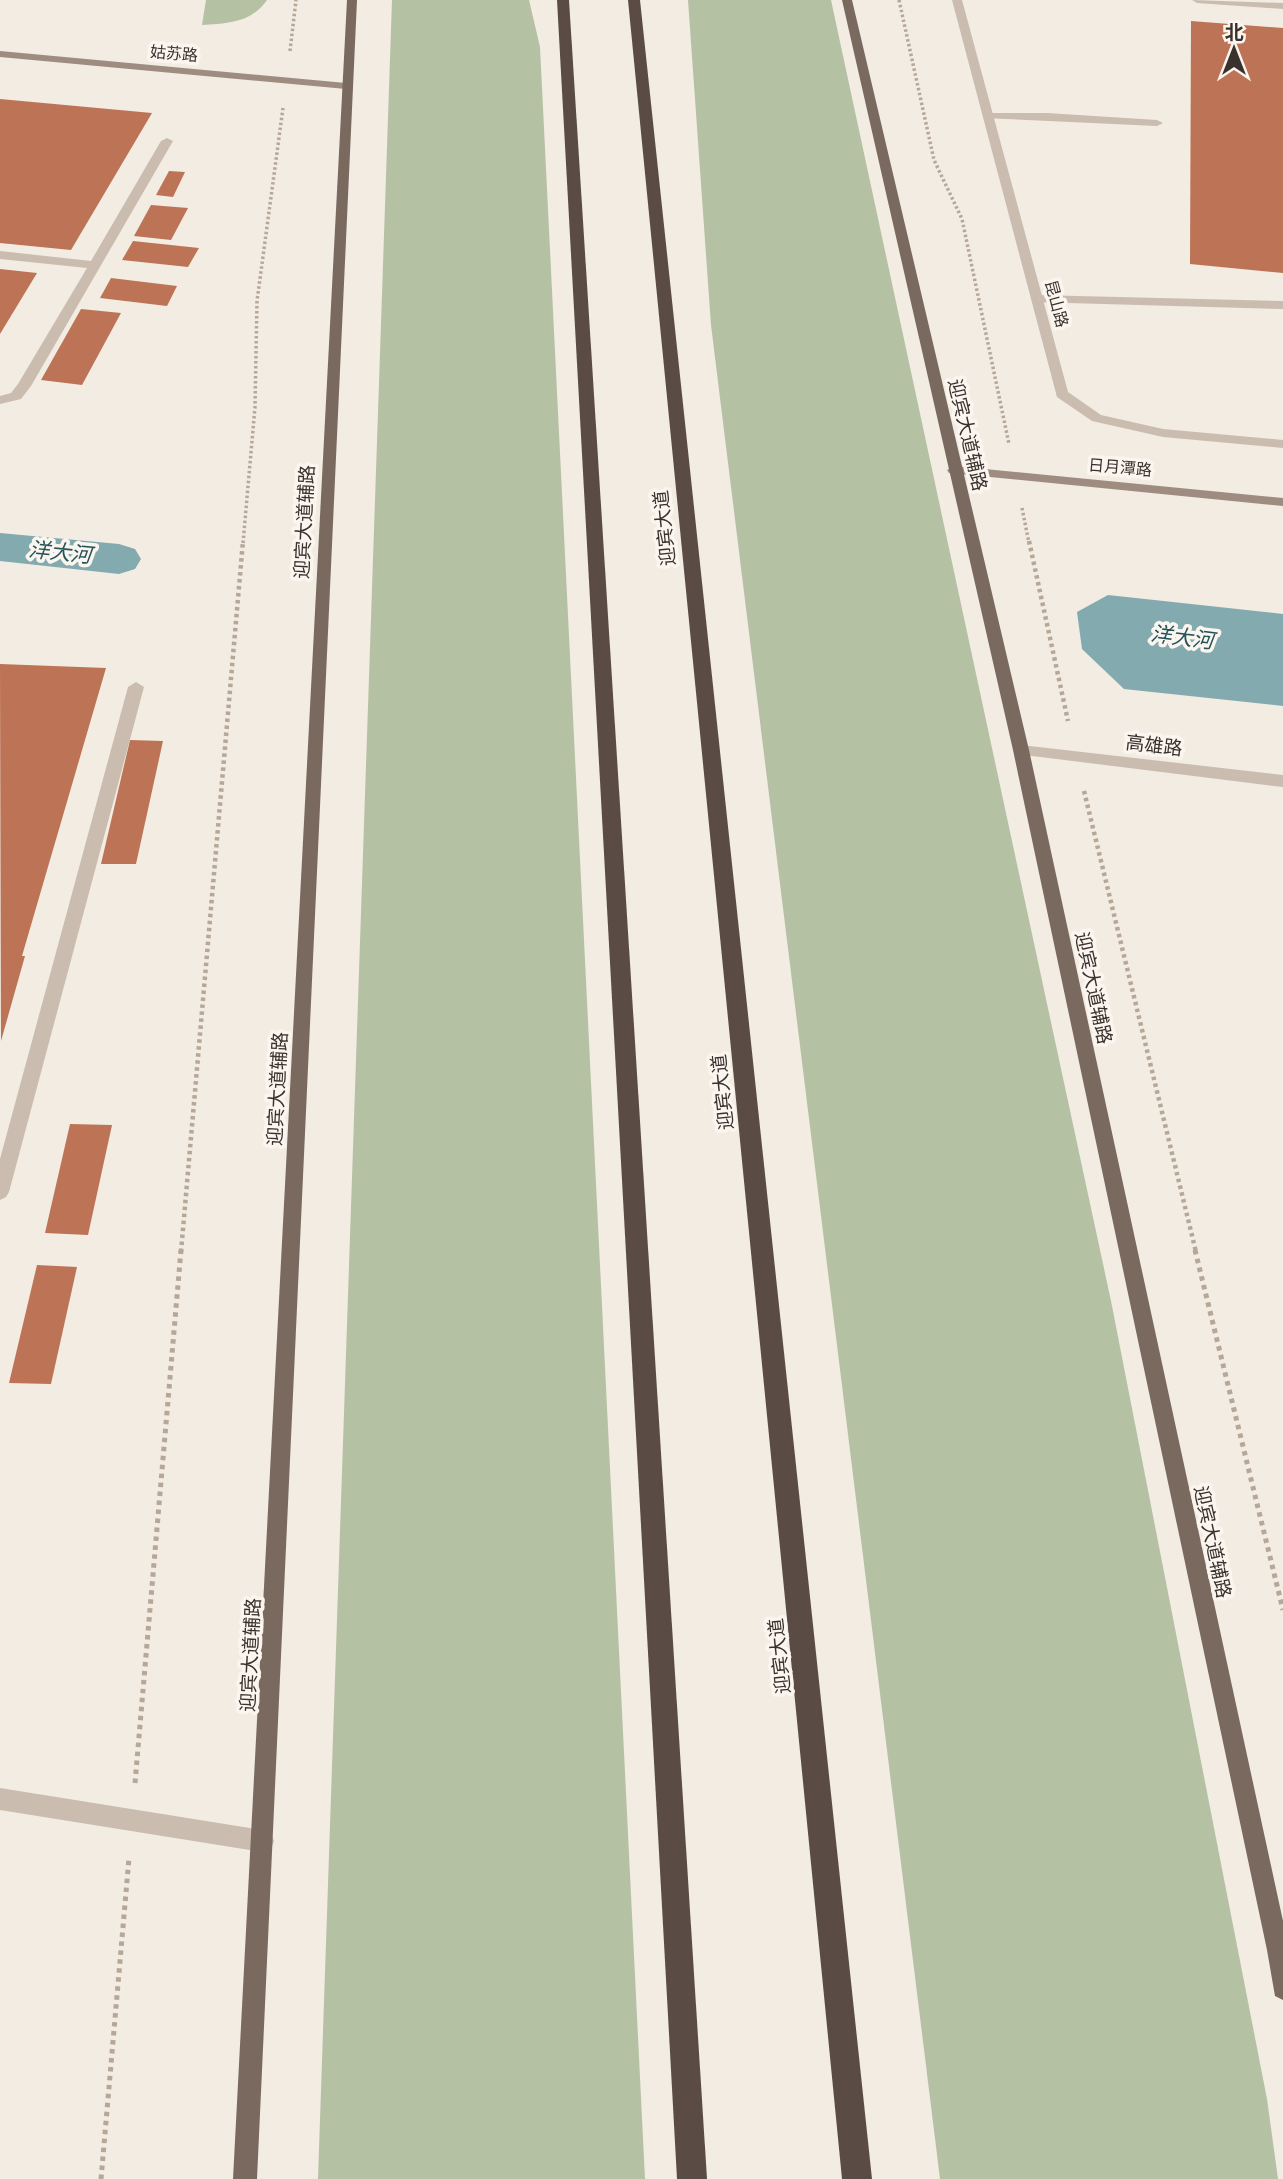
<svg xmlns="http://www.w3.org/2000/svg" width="1283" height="2179" viewBox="0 0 1283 2179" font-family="'Varela Round','Noto Sans SC',sans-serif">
<rect width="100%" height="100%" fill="#f2ece2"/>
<g fill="#b5c1a3">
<path d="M206,0H267C251,23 228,23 202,25Z"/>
<polygon points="392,0 529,0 540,47 645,2179 318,2179"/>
<polygon points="688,0 831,0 1111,1301 1267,2099 1278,2179 940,2179 711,325"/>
</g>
<polygon fill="#83aaae" points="1108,595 1283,614 1283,706 1124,689 1082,649 1077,612"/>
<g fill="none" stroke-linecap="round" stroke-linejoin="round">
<polygon fill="#83aaae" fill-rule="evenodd" points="0,533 119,544 135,549 141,559 135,569 119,574 0,561"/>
</g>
<g fill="#bd7355">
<polygon points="1191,21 1283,28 1283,273 1190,264"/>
<polygon points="0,99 152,113 71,250 0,243"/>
<polygon points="169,171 185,172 173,197 156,195"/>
<polygon points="151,205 188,208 171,240 134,236"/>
<polygon points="133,241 199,248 188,267 122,260"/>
<polygon points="0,269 37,273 0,334"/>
<polygon points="111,278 177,286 167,306 100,298"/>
<polygon points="81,309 121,313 82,385 41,380"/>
<polygon points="0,664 106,668 22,956 25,956 1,1041"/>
<polygon points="130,740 163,741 136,864 101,864"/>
<polygon points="70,1124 112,1125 88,1235 45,1233"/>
<polygon points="37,1265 77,1267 51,1384 9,1383"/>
</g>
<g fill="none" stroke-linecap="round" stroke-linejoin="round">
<g stroke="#b6a799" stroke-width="3.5" stroke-dasharray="2.5 2.5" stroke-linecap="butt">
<polyline points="899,0 934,160 962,219 1009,444"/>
<polyline points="290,51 296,0"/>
<polyline points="1022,508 1029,543"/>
<polyline points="243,543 255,407 257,301 283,108"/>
</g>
<g stroke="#b6a799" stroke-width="4.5" stroke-dasharray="3.5 3.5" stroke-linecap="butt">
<polyline points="1029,541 1068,721"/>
<polyline points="1084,791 1196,1252"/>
<polyline points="181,1252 243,541"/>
</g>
<g stroke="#b6a799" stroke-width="5" stroke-dasharray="4.5 4.5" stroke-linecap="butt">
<polyline points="1195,1250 1283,1610"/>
<polyline points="135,1783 181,1250"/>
<polyline points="101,2179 129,1858"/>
</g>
<g fill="#cabcaf" fill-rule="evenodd">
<polygon points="1192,0 1283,3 1283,9 1197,3"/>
<polygon points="988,113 1047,113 1157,120 1163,123 1157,126 984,118 984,114"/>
<polygon points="167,138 173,141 31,386 21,399 0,404 0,396 11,393 18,384 87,268 0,259 0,251 91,261 161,141"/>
<polygon points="1036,295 1283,301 1283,309 1032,302 1032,296"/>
<polygon points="136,682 144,687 9,1192 6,1197 0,1200 0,1159 128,687"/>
<polygon points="0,1788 263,1830 271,1833 274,1841 271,1849 263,1852 0,1810"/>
</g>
<g fill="#cabcaf" fill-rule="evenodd">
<polygon points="952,0 962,0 1068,392 1101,415 1163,429 1283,440 1283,448 1163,437 1092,421 1057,397"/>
<polygon points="1021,745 1283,775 1283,787 1016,754 1013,750"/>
</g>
<g fill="#9e8c80" fill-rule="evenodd">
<polygon points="0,51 346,83 352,86 346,89 0,57"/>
<polygon points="954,466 1283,498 1283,506 949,473 947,470"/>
</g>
<g fill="#7a695f" fill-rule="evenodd">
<polygon points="347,0 357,0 257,2179 233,2179"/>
<polygon points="842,0 852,0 1029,750 1283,1921 1283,2000 1275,1996 1267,1950 1013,750"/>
</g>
<g fill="#5a4c44" fill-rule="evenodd">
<polygon points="557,0 569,0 707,2179 677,2179"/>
<polygon points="628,0 640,0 872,2179 842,2179"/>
</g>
</g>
<g text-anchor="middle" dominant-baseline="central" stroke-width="7" stroke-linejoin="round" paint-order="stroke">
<g font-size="16" fill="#3a312c" stroke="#faf5ef">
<text transform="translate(174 54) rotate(5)">姑苏路</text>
<text transform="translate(1056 304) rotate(75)">昆山路</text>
<text transform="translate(1120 468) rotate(5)">日月潭路</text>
</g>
<g font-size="19" fill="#3a312c" stroke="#faf5ef">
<text transform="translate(967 435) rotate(77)">迎宾大道辅路</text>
<text transform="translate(305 522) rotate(-87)">迎宾大道辅路</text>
<text transform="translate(665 528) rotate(-96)">迎宾大道</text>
<text transform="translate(1154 746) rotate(7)">高雄路</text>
<text transform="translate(1093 988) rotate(78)">迎宾大道辅路</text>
<text transform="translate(278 1089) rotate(-87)">迎宾大道辅路</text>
<text transform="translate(723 1092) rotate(-96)">迎宾大道</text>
<text transform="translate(1212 1542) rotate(78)">迎宾大道辅路</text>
<text transform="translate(251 1655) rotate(-87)">迎宾大道辅路</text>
<text transform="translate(780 1656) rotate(-96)">迎宾大道</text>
</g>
<g font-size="21" font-style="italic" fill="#245359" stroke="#faf5ef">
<text transform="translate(60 553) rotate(6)">洋大河</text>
<text transform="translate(1182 638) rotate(7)">洋大河</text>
</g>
</g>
<g transform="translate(1234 49)" stroke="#faf5ef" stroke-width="5" paint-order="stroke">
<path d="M0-5L12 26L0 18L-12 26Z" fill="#3a312c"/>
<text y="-10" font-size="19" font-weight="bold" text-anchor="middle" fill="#3a312c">北</text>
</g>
</svg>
